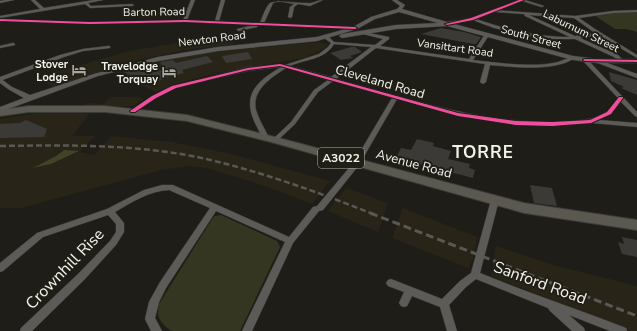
<svg xmlns="http://www.w3.org/2000/svg" width="637" height="331" viewBox="0 0 637 331" font-family="'Nunito Sans',sans-serif">
<rect width="100%" height="100%" fill="#1e1d18"/>
<g fill="#282518" fill-rule="evenodd">
<polygon points="236,38 234,44 185,50 138,60 53,87 40,80 44,78 42,76 129,51 176,43"/>
<polygon points="320,42 328,44 328,45 322,50 304,58 222,72 193,79 156,92 113,73 171,58 204,53"/>
<polygon points="110,97 140,97 143,99 133,106 83,106 87,103 104,104"/>
<path d="M44,112L90,113L72,136H95L79,152L94,155L111,136L171,142L231,154L330,181L312,204L259,184L207,168L189,166L161,170L21,208H0V119ZM63,150L78,152L51,164L35,168L56,156Z"/>
<polygon points="346,188 388,203 378,232 328,211"/>
<polygon points="403,208 477,237 473,259 468,268 392,238"/>
<polygon points="496,246 553,265 637,286 637,331 631,331 491,276"/>
</g>
<g fill="#343621">
<polygon points="615,12 637,12 637,32 626,29 615,29 594,15"/>
<path d="M221,215L277,241L280,247L240,331H171C160,322 156,318 159,304L212,219L215,216Z"/>
</g>
<polygon fill="#414328" points="64,150 79,151 51,164 33,168 56,156"/>
<g fill="#3c3a37">
<polygon points="441,28 464,32 481,37 476,44 473,44 421,34"/>
<polygon points="351,47 355,47 362,52 350,56 353,58 341,60 330,53"/>
<polygon points="248,52 252,59 226,63 222,56"/>
<polygon points="207,56 213,62 182,70 184,73 165,78 149,85 124,72 137,68 151,73 164,69 160,62 173,60 176,63"/>
<polygon points="609,72 637,80 637,95 621,88 624,87 611,81"/>
<polygon points="26,120 47,129 44,137 0,138 0,124 20,123"/>
<polygon points="417,139 434,143 433,146 451,151 448,159 470,164 469,168 475,170 473,178 396,158 401,148 411,150"/>
<polygon points="530,185 552,188 557,206 534,203"/>
<polygon points="622,237 637,240 637,257 622,254 618,242 624,244"/>
</g>
<g fill="none" stroke-linecap="round" stroke-linejoin="round">
<defs>
<g id="minor">
<polygon points="5,0 14,0 0,3 0,1"/>
<polygon points="31,0 35,0 44,8 94,0 103,0 88,3 91,6 132,4 134,5 132,6 90,8 85,4 0,18 0,16 40,9"/>
<path d="M191,0H195L187,20L215,21L221,0H225L219,21L260,23C263,16 265,8 270,3C275,0 299,3 307,3C313,4 317,0 323,0L310,6L298,4L294,7L292,17L290,18L288,17L290,7L294,4L278,1L273,3L264,23L355,27L357,28L355,29L258,25L257,27L239,31L237,30V29L254,25L185,22L90,24L0,21V19L90,22L183,20Z"/>
<polygon points="519,0 525,0 544,6 542,7"/>
<path d="M494,10L575,16L613,11L637,10V12L613,13L579,18L595,29L637,55V58L599,35L580,38L618,55L623,60V62H619L614,57L575,39H550L522,35L494,28L470,19L473,18C504,29 537,37 570,37L525,16L524,14L495,12L493,11ZM529,15L574,18L595,33L575,36Z"/>
<path d="M363,32L389,37V39L380,46L469,59L485,34H487L489,35L473,60C498,63 534,68 558,62C563,60 568,58 573,57L575,58C554,72 514,67 490,65L486,82L483,84L480,82L485,64L376,48L336,79C412,99 489,127 568,121C581,120 595,120 606,112C611,109 614,102 618,98L583,61V59H587L637,112V117L635,116L621,102L611,114L599,120L637,123V127L592,123L552,126L516,125L458,116L397,99L359,165L323,210L319,211L293,243L252,331H242L285,242L216,211L166,288L159,302L155,318L162,331H151L145,319L149,302L160,282L210,208L169,190C149,191 132,202 115,212L124,223V232L116,245L85,279L32,331H20L21,328L79,273L110,241L116,232V224L108,215L43,237L3,271L0,272V263L37,233L107,209L144,190L162,185H173L289,237L313,207L317,206L354,162L392,98L333,81L318,92L295,124L277,141H273L272,140L273,139L291,122L314,90L328,80L286,68C272,77 251,90 256,110C259,120 265,129 269,138L266,140C261,138 259,130 256,125C241,95 256,82 281,67H280L248,71L176,88L156,98L135,112H131L130,111L152,96L172,86L248,67L280,64L285,65L319,54L328,47L331,43L324,38V36H328L334,42L375,45L383,39L363,34ZM334,44L371,47L331,77L290,66C305,59 325,60 334,44Z"/>
<polygon points="13,43 15,44 15,45 0,48 0,46"/>
<polygon points="108,46 110,46 110,48 83,51 64,57 0,81 0,77 60,55 83,49"/>
<polygon points="595,60 599,60 637,74 637,78 595,62"/>
<path d="M495,197L498,198L499,200L480,273C528,293 577,309 626,328L627,331H610L569,315L584,328L585,331H572L550,311L548,308L476,279L466,287L449,305L457,331H447L440,307L412,296L407,306L404,307L401,306L399,303L404,292L388,286L386,283L388,280L391,279L442,299L460,281L471,273L491,200L492,198Z"/>
</g>
<polygon id="tertiary" points="392,0 397,0 405,5 402,9 447,22 471,18 518,0 524,0 474,20 454,24 573,56 597,59 637,59 637,63 597,63 573,60 447,26 396,29 342,38 339,36 342,34 396,25 438,23 399,12 375,19 357,29 317,41 218,51 158,61 98,76 0,112 0,107 24,98 8,89 0,83 0,78 12,87 30,95 94,74 158,57 218,47 317,37 353,27 371,17 397,9 400,6"/>
<polygon id="primary" points="29,106 105,106 187,115 279,138 524,203 637,220 637,230 524,213 271,142 187,121 105,112 29,112 0,116 0,110"/>
</defs>
<use href="#minor" stroke="#3a3a36" stroke-width="1"/>
<use href="#tertiary" stroke="#3a3a36" stroke-width="1"/>
<use href="#primary" stroke="#3a3a36" stroke-width="2"/>
<use href="#minor" fill="#5c5b58" fill-rule="evenodd"/>
<use href="#tertiary" fill="#5c5b58" fill-rule="evenodd"/>
<use href="#primary" fill="#5a584f" fill-rule="evenodd"/>
<path stroke="#5a5854" stroke-width="2.5" stroke-dasharray="6 3" stroke-linecap="butt" d="M0,146C66,145 132,144 197,157C257,170 315,191 373,214"/>
<polyline stroke="#5a5854" stroke-width="3" stroke-dasharray="8 4" stroke-linecap="butt" points="370,213 637,316"/>
<defs>
<g id="cycleway">
<polygon points="519,0 524,0 473,20 447,25 445,24 471,18"/>
<polygon points="0,19 90,22 185,20 355,27 357,28 355,29 185,22 90,24 0,21"/>
<polygon points="584,59 637,60 637,62 585,61 583,60"/>
<polygon points="280,64 458,113 516,121 552,122 590,120 607,112 619,97 623,97 623,98 611,114 591,123 552,126 516,125 458,116 280,66 248,70 176,88 156,98 135,112 131,112 130,111 152,96 172,86 248,68"/>
</g>
</defs>
<use href="#cycleway" stroke="#201f16" stroke-width="2"/>
<use href="#cycleway" fill="#ef4d9e" fill-rule="evenodd"/>
</g>
<defs>
<symbol id="hotel-bare" viewBox="-9 -9 18 18"><path d="M-6-4.5h1.5V1H6V5H4.5V3h-9V5H-6ZM-4 0a1.8 1.8 0 1 1 3.6 0ZM.5 0V-2.5h3Q6-2.5 6 0Z" fill="#a8a7a2" stroke="#201f16" stroke-width="2.5" paint-order="stroke"/></symbol>
</defs>
<g fill-rule="evenodd">
<use href="#hotel-bare" x="69" y="60" width="20" height="20"/>
<use href="#hotel-bare" x="159" y="62" width="20" height="20"/>
</g>
<g text-anchor="middle" dominant-baseline="central" stroke-width="4" stroke-linejoin="round" paint-order="stroke">
<g font-size="11" fill="#f3f2ec" stroke="#201f16">
<text transform="translate(154 12) rotate(-1)">Barton Road</text>
<text transform="translate(581 31) rotate(26)">Laburnum Street</text>
<text transform="translate(531 37) rotate(15)">South Street</text>
<text transform="translate(212 39) rotate(-7)">Newton Road</text>
<text transform="translate(455 48) rotate(8)">Vansittart Road</text>
</g>
<g font-size="11" font-weight="bold" fill="#f3f2ec" stroke="#201f16" text-anchor="end">
<text x="68" y="64">Stover<tspan x="68" dy="13">Lodge</tspan></text>
<text x="158" y="66">Travelodge<tspan x="158" dy="13">Torquay</tspan></text>
</g>
<rect fill="#201f16" stroke="#b4b3ac" stroke-width="1" x="318" y="148" width="46" height="20" rx="3"/>
<g font-size="12" font-weight="bold" fill="#f3f2ec">
<text x="341" y="158">A3022</text>
</g>
<g font-size="13" fill="#f3f2ec" stroke="#201f16">
<text transform="translate(380 82) rotate(16)">Cleveland Road</text>
<text transform="translate(414 164) rotate(15)">Avenue Road</text>
</g>
<g font-size="16" fill="#f3f2ec" stroke="#201f16">
<text transform="translate(65 269) rotate(-46)">Crownhill Rise</text>
<text transform="translate(540 283) rotate(20)">Sanford Road</text>
</g>
<g font-size="17" font-weight="bold" letter-spacing="1" fill="#f3f2ec" stroke="#201f16">
<text x="483" y="152">TORRE</text>
</g>
</g>
</svg>
